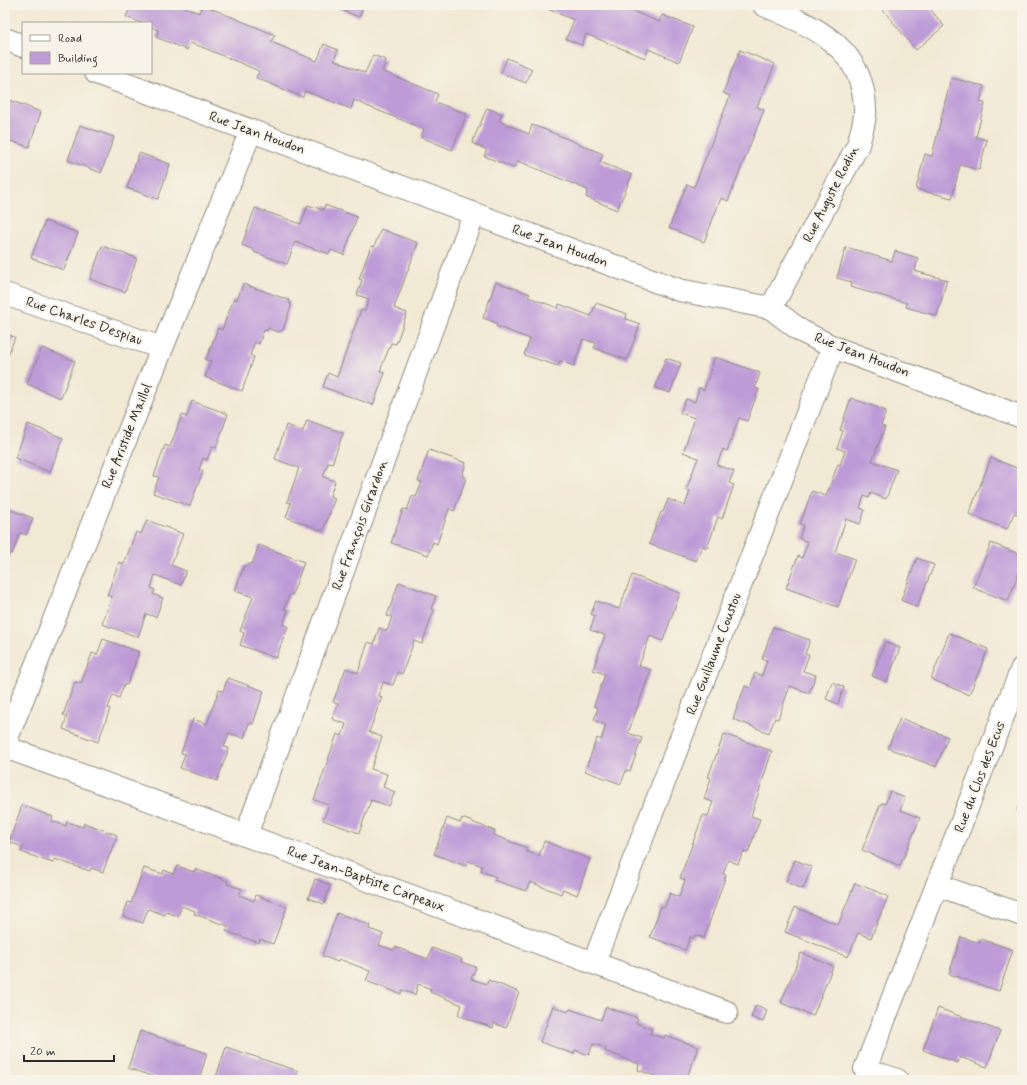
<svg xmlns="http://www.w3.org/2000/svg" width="1027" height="1085" viewBox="0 0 1027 1085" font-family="Mynerve,sans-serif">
<rect width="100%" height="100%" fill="#f7f3e8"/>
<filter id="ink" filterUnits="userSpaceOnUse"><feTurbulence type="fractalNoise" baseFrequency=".025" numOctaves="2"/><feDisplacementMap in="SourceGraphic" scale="8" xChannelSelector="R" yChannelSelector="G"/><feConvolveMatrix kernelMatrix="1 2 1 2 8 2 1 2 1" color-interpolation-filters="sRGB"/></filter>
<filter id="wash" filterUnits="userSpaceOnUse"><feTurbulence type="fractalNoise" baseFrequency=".012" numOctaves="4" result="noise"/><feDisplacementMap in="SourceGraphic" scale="16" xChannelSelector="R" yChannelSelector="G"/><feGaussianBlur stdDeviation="0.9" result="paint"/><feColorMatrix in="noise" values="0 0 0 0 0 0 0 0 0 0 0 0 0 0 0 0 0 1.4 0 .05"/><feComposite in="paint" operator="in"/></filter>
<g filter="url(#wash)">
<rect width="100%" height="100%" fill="#f2e9d4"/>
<g id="blocks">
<g fill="#be9bd7">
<polygon points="131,5 180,5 199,13 203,5 275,35 271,42 317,61 324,44 338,50 334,60 365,73 373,55 386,60 382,71 438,94 435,102 467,114 452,150 421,137 424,129 367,106 354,100 351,109 305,91 303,97 256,78 259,71 202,47 190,43 187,50 156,37 158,30 151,27 151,23 142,23 126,17"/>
<polygon points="341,5 364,5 359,17 339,9"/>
<polygon points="546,5 618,5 659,22 662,15 693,27 679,62 648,49 645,58 586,34 582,45 566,39 574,20 545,8"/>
<polygon points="879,5 927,5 944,26 916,50"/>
<polygon points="740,50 775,64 757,107 764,110 728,201 721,198 704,242 669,228 687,184 694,187 730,96 723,93"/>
<polygon points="507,58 532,69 526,83 501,73"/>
<polygon points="951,78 984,86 980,102 985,103 976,137 987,140 979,170 960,165 952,198 916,189 925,154 932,156"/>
<polygon points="7,99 41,112 29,147 5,139 5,101"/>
<polygon points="487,108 502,114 499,121 529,134 532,125 546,130 603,154 600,162 632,175 617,210 586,197 588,190 518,161 514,168 484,156 487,150 472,143"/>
<polygon points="80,125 114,137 101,173 68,160"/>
<polygon points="139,153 170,164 158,199 127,188"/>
<polygon points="308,205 323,210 325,205 357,217 344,255 331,250 329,254 295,242 287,264 254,252 254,250 242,245 255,208 301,224"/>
<polygon points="45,221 78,233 64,270 31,258"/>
<polygon points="381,229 418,243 394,308 407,313 396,344 391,343 380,371 385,373 373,405 323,387 328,373 337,377 361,310 365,311 369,299 357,295 362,280 359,279 371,246 374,247"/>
<polygon points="102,246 137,258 125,292 90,279"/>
<polygon points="846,247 892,261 895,251 918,258 915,271 947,280 937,316 906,307 907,303 850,287 852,282 837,278"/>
<polygon points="496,282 530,294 528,297 558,308 559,304 591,316 596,303 627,314 626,319 640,324 627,360 594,348 596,343 583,339 574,366 560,361 558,366 524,355 530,339 496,326 497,323 483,318"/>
<polygon points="243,284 289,300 291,306 283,330 278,332 268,328 267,331 264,330 259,344 255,342 250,355 254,357 242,391 205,377 211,361 206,360 218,328 222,330 234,298 237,300"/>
<polygon points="5,334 15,337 5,363"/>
<polygon points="42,348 75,361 61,398 27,384"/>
<polygon points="715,357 760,373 755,388 759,389 747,421 739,418 727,451 723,449 717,465 734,471 729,483 734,485 722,519 718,517 707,548 702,546 696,561 649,544 661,512 663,512 668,499 685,506 690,491 686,490 698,458 683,452 695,418 680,413 686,399 695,402 699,388 704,390"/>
<polygon points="666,358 681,363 670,393 655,388"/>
<polygon points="851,398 886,411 881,426 885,427 872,461 897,470 886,499 871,493 869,498 864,496 860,508 865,510 860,524 846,519 835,552 855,559 838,607 786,588 798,556 802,558 808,542 799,538 804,525 800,524 812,491 826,496 838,464 840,465 845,451 837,448 843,431 840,430"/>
<polygon points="192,401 228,414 216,448 212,447 207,460 203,458 199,470 203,471 190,506 153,493 159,477 154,476 165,445 170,447 182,415 187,417"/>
<polygon points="307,420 343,433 332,464 328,463 323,477 335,481 330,496 335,498 323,531 286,517 291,503 287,502 299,468 275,459 286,425 303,431"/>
<polygon points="28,424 63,438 50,472 15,458"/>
<polygon points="429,450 466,463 462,476 466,478 454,511 449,509 437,544 433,542 428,555 391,543 403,509 407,510 412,496 416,497 422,482 418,481"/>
<polygon points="991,458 1022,470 1022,516 1014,513 1007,529 969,514"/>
<polygon points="5,508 33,518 26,535 20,533 12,554 10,553 5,565"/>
<polygon points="147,520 183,534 171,565 186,571 181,585 155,575 151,588 155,590 153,594 163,598 156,617 146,614 138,637 102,624 112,597 107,595 119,562 124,564 136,532 141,534"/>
<polygon points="991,543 1022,555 1022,565 1008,601 973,588"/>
<polygon points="259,545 304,562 292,595 290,594 284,609 288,610 283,625 288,626 276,658 240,645 244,633 240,631 253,597 235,591 244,566 249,564 252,564"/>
<polygon points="917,558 934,565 917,607 901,600"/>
<polygon points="632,575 680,593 663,641 650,636 639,666 651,670 628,733 642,738 630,771 626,770 621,784 585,771 597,738 601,740 606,725 594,720 598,708 594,706 605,674 593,670 605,635 590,630 595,616 591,614 596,601 619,609"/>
<polygon points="399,582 436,596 431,609 434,610 422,644 414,641 402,674 398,672 393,685 383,682 379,696 382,697 369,732 382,737 371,769 387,774 383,787 395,792 389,806 371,800 359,833 323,820 329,805 314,800 337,734 342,736 346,724 332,719 338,704 333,702 346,668 358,673 368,642 374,644 379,628 387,631 392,617 387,616"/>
<polygon points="773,627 810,640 805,654 809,655 803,671 816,675 809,693 790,686 778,719 775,718 769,733 733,719 745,686 750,688 755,673 762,676 767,660 762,659"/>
<polygon points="949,633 988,649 969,695 931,679"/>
<polygon points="103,639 139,652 127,685 124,684 119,698 113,695 108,708 110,709 98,742 63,729 67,716 63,715 75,682 81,684 92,653 97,655"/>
<polygon points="885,642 900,648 887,682 872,676"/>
<polygon points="228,678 264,691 253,724 249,723 244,738 229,733 224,747 229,748 217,781 180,768 185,754 181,753 193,719 207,724 219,690 223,691"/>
<polygon points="832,682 844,687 838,704 826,699"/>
<polygon points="900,718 948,737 936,767 888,748"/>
<polygon points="724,734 772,751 751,816 760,819 748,853 743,852 738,864 728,860 723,874 726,875 704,938 695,935 693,938 690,937 685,950 650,937 661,906 665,907 670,893 679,897 685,880 680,878 703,815 708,816 713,802 704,799 711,778 708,777"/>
<polygon points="890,791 905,798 900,810 920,818 900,866 862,850 881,803 885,804"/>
<polygon points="1022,798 1022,812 1017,810"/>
<polygon points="22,805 53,817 52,821 66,826 67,822 83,827 84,823 117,835 103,872 91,868 90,871 54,859 53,863 21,852 23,847 9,842"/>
<polygon points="447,818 460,823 462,818 495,831 494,835 527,848 525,851 539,856 544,841 590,859 577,895 563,889 561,894 530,882 526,891 494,880 496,877 481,871 482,866 468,861 466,866 434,854"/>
<polygon points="795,860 812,867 803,889 786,882"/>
<polygon points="177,866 194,872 195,869 228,881 227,884 242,889 239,895 254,901 256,895 287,907 273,944 260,939 259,943 226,931 228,926 194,914 195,911 182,906 178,916 166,912 165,915 148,909 143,923 123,916 128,902 131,903 144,868 163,874 164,870 173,874"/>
<polygon points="315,879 330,885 324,904 308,898"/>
<polygon points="855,883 888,896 871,938 858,933 848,957 785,932 795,907 838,925"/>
<polygon points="337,913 370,925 369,929 383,934 379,945 394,950 395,947 428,959 432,948 462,959 461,962 476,967 471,979 487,984 488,980 519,992 506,1028 494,1023 493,1028 458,1015 462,1005 430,992 431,989 418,984 415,995 402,990 401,994 366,981 370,971 339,959 338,962 322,956"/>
<polygon points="961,937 980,943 981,939 1013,950 999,991 949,974"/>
<polygon points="801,953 833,966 813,1016 781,1003"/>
<polygon points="756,1005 767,1010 763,1022 751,1017"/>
<polygon points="553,1006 568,1012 570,1009 601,1020 606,1007 638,1018 636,1023 652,1029 650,1034 664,1038 665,1035 698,1047 686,1080 671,1078 666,1080 638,1070 639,1064 605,1051 606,1048 593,1044 589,1055 575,1050 574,1054 540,1042"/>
<polygon points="938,1008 1000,1031 987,1067 960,1057 958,1063 923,1050"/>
<polygon points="140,1031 207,1053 199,1080 163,1080 128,1068"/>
<polygon points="226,1047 298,1071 295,1080 215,1080"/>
</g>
</g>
</g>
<g filter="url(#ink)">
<use href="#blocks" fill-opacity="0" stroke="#8e8a80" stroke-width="1"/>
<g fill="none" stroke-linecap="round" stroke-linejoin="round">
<defs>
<g id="minor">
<path d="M764,5C816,27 867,49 865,115C864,125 860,136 858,145L771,308"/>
<polyline points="5,39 23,46"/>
<polyline points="96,73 679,290 771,308 801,331 833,347 1022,417"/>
<polyline points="5,294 162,348"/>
<polyline points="5,743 162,348 251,131"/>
<polyline points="5,747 727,1012"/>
<polyline points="246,835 474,214"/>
<polyline points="937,885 1022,915"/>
<polyline points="594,962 833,347"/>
<polyline points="897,1080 865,1069 1022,668"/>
</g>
</defs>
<use href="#minor" stroke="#8e8a80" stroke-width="24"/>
<use href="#minor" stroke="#fff" stroke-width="22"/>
</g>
</g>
<g text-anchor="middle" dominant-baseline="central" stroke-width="4" stroke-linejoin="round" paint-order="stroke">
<g font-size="14" fill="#2b2b2b" stroke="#f7f3e8">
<text transform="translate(257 133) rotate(20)">Rue Jean Houdon</text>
<text transform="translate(831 194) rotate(-63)">Rue Auguste Rodin</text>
<text transform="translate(560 246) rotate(20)">Rue Jean Houdon</text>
<text transform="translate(84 321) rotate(19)">Rue Charles Despiau</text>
<text transform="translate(862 355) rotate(21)">Rue Jean Houdon</text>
<text transform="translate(127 436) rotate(-68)">Rue Aristide Maillol</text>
<text transform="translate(360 525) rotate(-70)">Rue François Girardon</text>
<text transform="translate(714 654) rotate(-69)">Rue Guillaume Coustou</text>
<text transform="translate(980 777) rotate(-69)">Rue du Clos des Ecus</text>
<text transform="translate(366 879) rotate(20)">Rue Jean-Baptiste Carpeaux</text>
</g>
</g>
<rect width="1027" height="1085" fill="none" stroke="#f7f3e8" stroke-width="20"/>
<rect x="22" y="22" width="130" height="52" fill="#f7f3e8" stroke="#a5a39c"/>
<rect x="30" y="35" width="20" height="6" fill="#ffffff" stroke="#a5a39c"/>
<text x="58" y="42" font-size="12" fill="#2b2b2b">Road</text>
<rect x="30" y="52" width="20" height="12" fill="#be9bd7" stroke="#a5a39c"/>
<text x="58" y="62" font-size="12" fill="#2b2b2b">Building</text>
<path d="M24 1055v6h90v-6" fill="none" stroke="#2b2b2b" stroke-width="2"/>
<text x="30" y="1055" font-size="12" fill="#2b2b2b" stroke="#f7f3e8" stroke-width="3" paint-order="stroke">20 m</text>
</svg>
